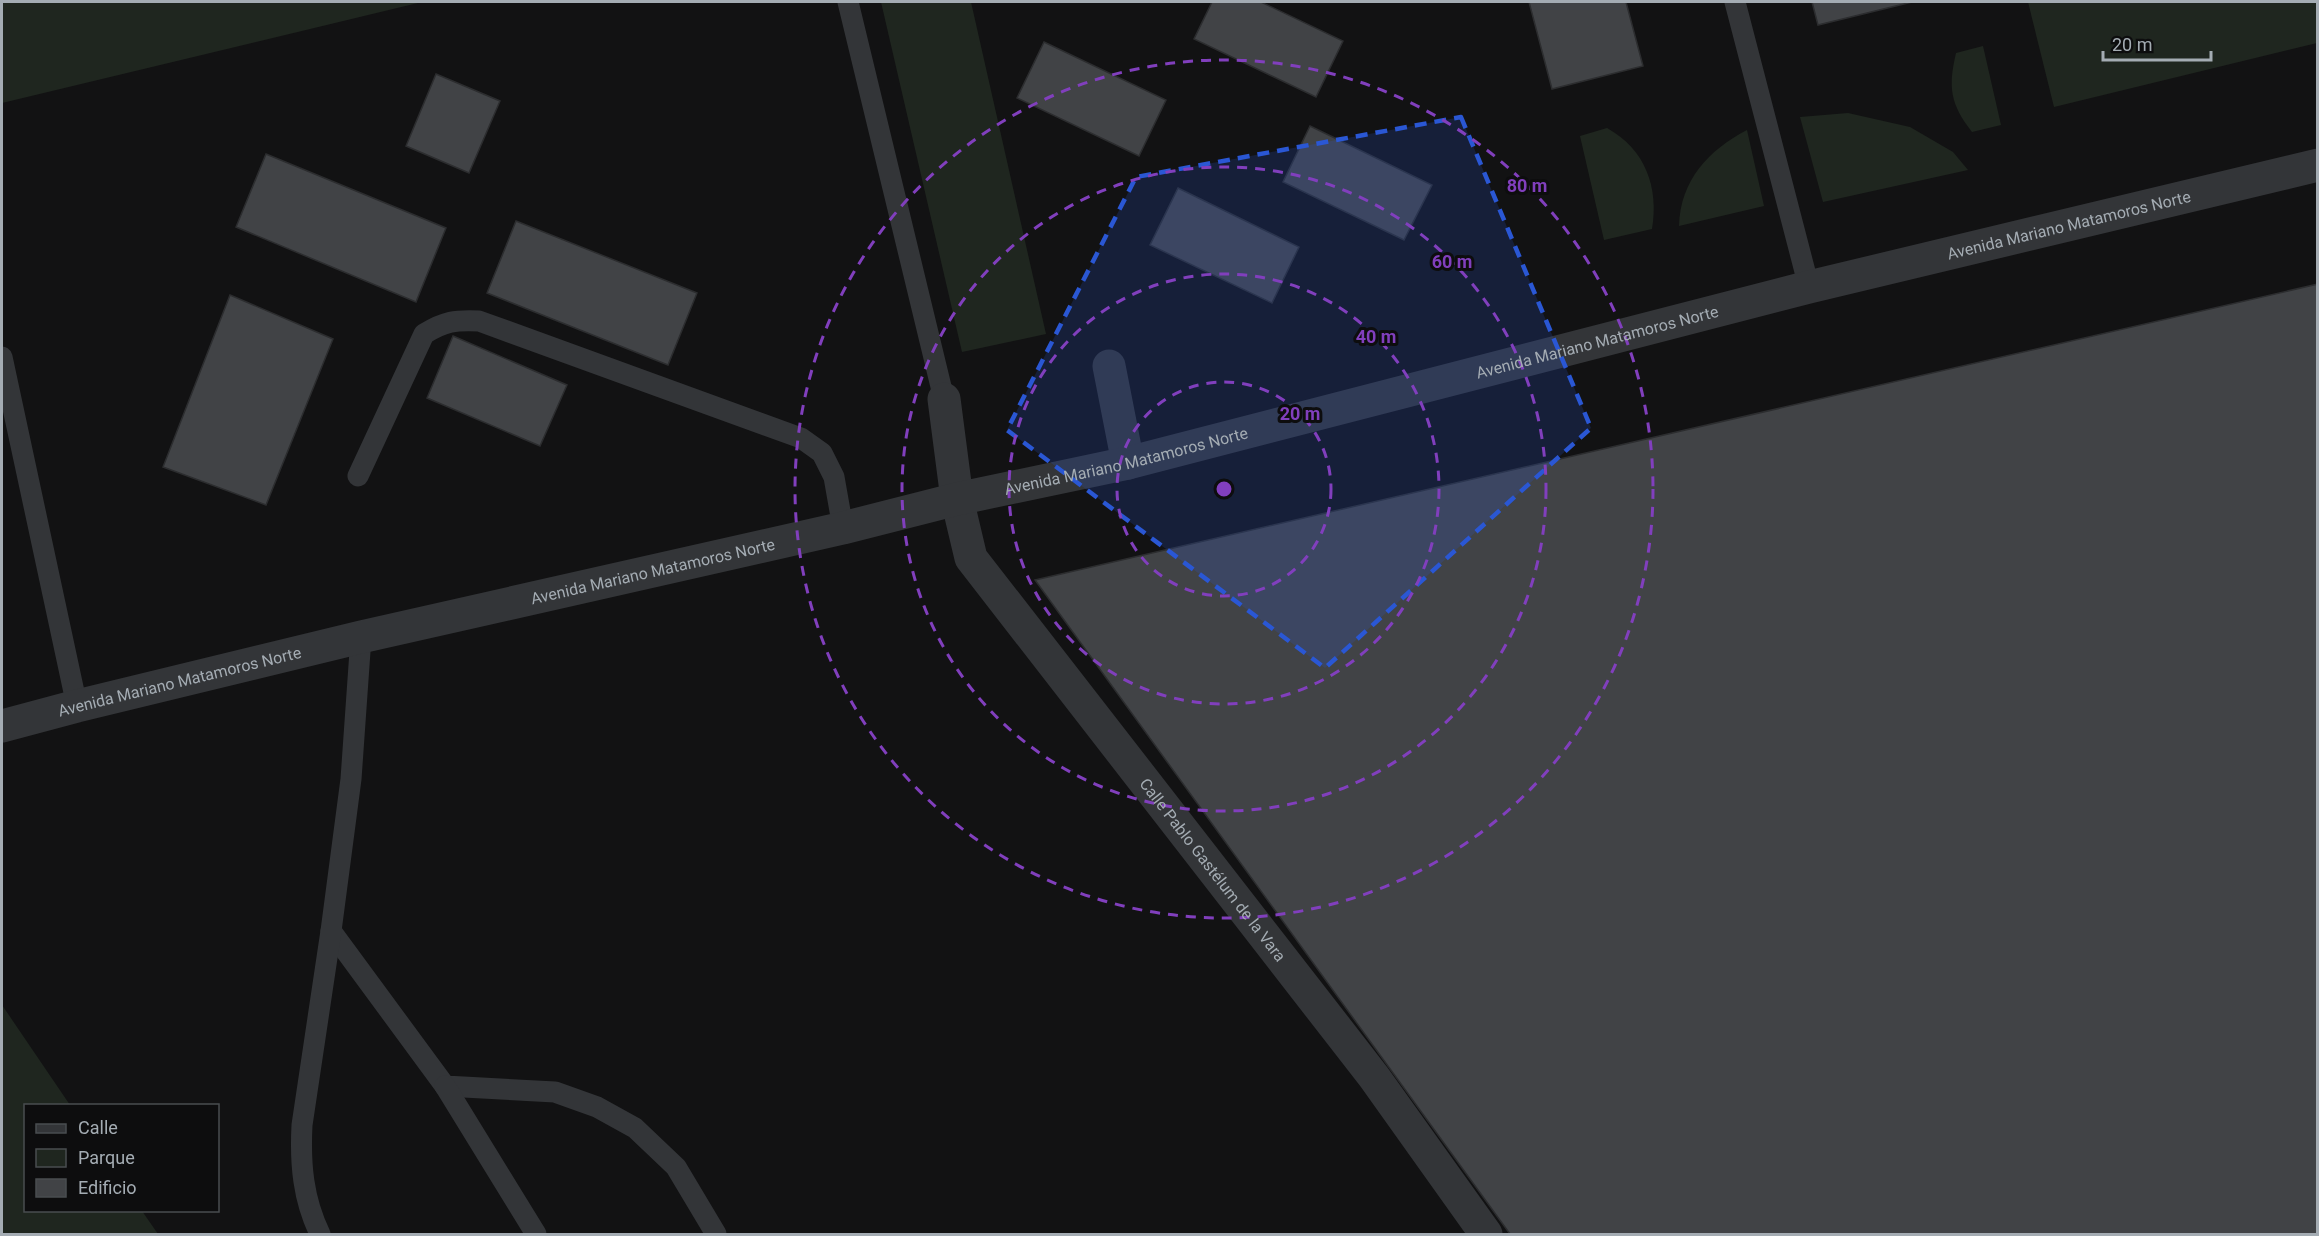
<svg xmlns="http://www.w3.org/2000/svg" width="2319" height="1236" viewBox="0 0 2319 1236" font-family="Roboto,sans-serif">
<rect width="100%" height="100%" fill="#121213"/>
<g fill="#1f261f">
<polygon points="2,2 422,2 2,103"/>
<polygon points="881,2 971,2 1046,334 962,352"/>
<polygon points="2028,2 2317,2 2317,43 2054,107"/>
<path d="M1983,46L2001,125L1972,132C1950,104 1948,87 1956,53Z"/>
<polygon points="1848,113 1910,127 1953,152 1968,170 1823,202 1800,117"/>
<path d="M1607,128C1645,149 1659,187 1652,229L1604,240L1580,136Z"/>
<path d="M1747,130L1764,206L1679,226C1680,180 1709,150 1747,130Z"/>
<polygon points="2,1005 70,1105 26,1106 26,1210 142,1211 158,1234 2,1234"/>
</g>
<g fill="#414346" stroke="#2c2d2f" stroke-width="1.5">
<polygon points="1212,2 1261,2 1343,41 1316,97 1194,39"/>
<polygon points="1529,2 1626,2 1643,66 1552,89"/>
<polygon points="1812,2 1912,2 1818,25"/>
<polygon points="1044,42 1166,100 1139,156 1017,98"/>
<polygon points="436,74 500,101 469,173 406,146"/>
<polygon points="1310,126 1432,185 1404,240 1283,182"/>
<polygon points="266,154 446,228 416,302 236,227"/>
<polygon points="1178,188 1299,247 1272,303 1150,245"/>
<polygon points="516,221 697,293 668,365 487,293"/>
<polygon points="2318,284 2318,1234 1510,1234 1035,580"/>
<polygon points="230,295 333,339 266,505 163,467"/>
<polygon points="453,336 567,385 540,446 427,398"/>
</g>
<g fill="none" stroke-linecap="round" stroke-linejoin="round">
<g stroke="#333538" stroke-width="21">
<polyline points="848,2 944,399"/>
<polyline points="1735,2 1809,287"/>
<polyline points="2,357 77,706"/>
<path d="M358,476L424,334C445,321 455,320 479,321L801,438L822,453L834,477L843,528"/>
<polyline points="331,931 445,1086 555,1092 597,1107 635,1128 676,1167 716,1234"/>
<polyline points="445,1086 536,1234"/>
<path d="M320,1234C303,1199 300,1164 302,1125L331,931L351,779L361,637"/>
</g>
<g stroke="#333538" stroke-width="33">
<polyline points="1109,366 1128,463"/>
<path id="s1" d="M944,399L957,499L971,558L1374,1077L1486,1234"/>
<path id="s2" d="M2,726L77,706L361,637L843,528L957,499L1128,463L1809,287L2318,165"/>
</g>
</g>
<path fill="#2a57d4" fill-opacity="0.2" stroke="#2a57d4" stroke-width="4.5" stroke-dasharray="12 8" stroke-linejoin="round" d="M1461,117L1591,428L1325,668L1007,430L1136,177Z"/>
<g fill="none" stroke="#813fbd" stroke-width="3" stroke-dasharray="10 8">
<circle cx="1224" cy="489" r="107"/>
<circle cx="1224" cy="489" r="215"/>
<circle cx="1224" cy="489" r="322"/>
<circle cx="1224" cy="489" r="429"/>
</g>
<g text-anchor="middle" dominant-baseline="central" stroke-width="6" stroke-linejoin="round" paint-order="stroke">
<g font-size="16" fill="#a4acb3" stroke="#0d0d0e">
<text stroke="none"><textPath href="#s2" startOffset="2127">Avenida Mariano Matamoros Norte</textPath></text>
<text stroke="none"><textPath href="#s2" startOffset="1641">Avenida Mariano Matamoros Norte</textPath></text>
<text stroke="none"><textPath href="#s2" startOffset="1155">Avenida Mariano Matamoros Norte</textPath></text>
<text stroke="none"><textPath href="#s2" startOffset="669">Avenida Mariano Matamoros Norte</textPath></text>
<text stroke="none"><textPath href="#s2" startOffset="183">Avenida Mariano Matamoros Norte</textPath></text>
<text stroke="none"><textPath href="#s1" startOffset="556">Calle Pablo Gastélum de la Vara</textPath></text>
</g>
</g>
<circle cx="1224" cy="489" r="9" fill="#813fbd" stroke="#0d0d0e" stroke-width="3"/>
<g font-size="18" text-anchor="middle" font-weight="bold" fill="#813fbd" stroke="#0d0d0e" stroke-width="6" stroke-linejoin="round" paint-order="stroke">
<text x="1527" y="192">80 m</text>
<text x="1452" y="268">60 m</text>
<text x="1376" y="343">40 m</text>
<text x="1300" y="420">20 m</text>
</g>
<rect width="2319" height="1236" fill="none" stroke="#a4acb3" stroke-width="6"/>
<rect x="24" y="1104" width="195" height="108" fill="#0d0d0e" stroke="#494d50" stroke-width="1.5"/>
<rect x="36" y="1124" width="30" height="9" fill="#333538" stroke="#494d50" stroke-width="1.5"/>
<text x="78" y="1134" font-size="18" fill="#a4acb3">Calle</text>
<rect x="36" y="1149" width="30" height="18" fill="#1f261f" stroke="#494d50" stroke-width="1.5"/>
<text x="78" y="1164" font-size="18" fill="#a4acb3">Parque</text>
<rect x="36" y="1179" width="30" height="18" fill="#414346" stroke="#494d50" stroke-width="1.5"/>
<text x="78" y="1194" font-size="18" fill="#a4acb3">Edificio</text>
<path d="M2103 51v9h108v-9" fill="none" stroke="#a4acb3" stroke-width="3"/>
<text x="2112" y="51" font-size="18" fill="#a4acb3" stroke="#0d0d0e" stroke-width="4.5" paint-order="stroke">20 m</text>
</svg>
